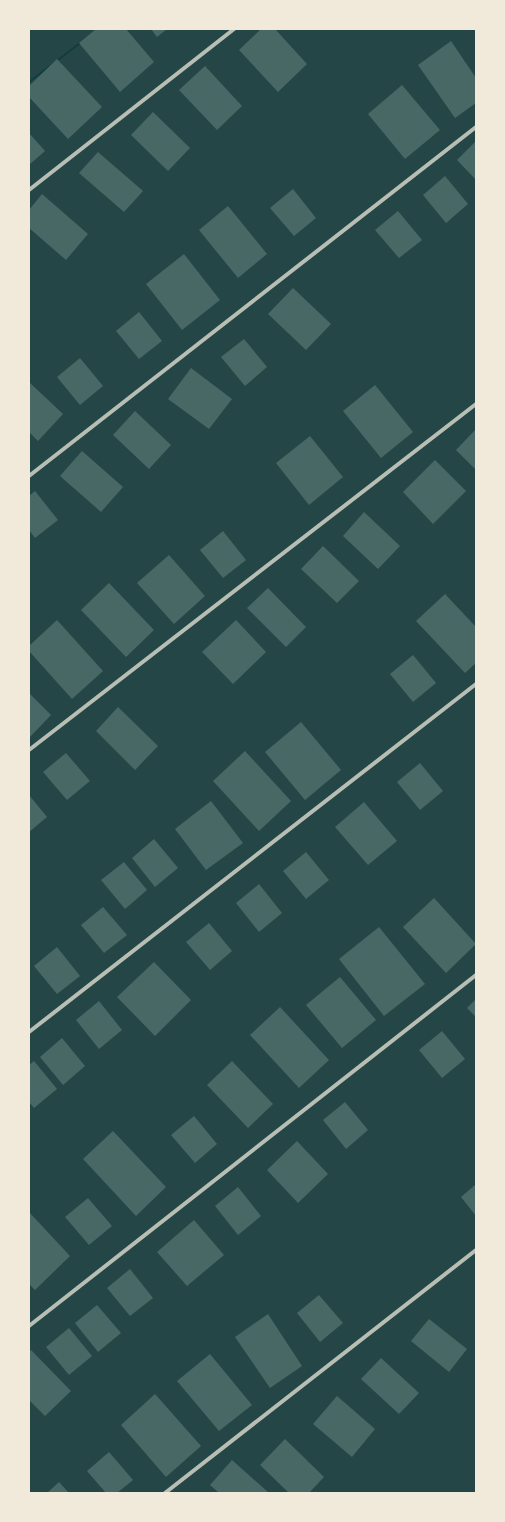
<svg xmlns="http://www.w3.org/2000/svg" width="505" height="1522" viewBox="0 0 505 1522" font-family="Roboto,sans-serif">
<rect width="100%" height="100%" fill="#0f3d3e"/>
<g fill="#244646">
<polygon points="29,29 97,29 29,81"/>
<polygon points="100,29 476,29 476,1493 29,1493 29,83"/>
</g>
<g fill="#486865">
<polygon points="96,29 126,29 154,62 120,92 79,43"/>
<polygon points="151,29 167,29 157,37"/>
<polygon points="261,29 275,29 307,64 278,92 239,50"/>
<polygon points="451,41 476,78 476,103 455,118 418,65"/>
<polygon points="57,59 102,107 68,139 29,97 29,86"/>
<polygon points="205,66 242,106 217,130 179,90"/>
<polygon points="402,85 440,130 405,159 368,114"/>
<polygon points="153,112 190,148 168,171 131,135"/>
<polygon points="29,133 45,151 29,165"/>
<polygon points="476,141 476,180 457,160"/>
<polygon points="98,152 143,191 124,212 79,173"/>
<polygon points="445,176 468,204 446,223 423,195"/>
<polygon points="293,189 316,218 294,236 270,208"/>
<polygon points="42,194 88,234 66,260 29,228 29,210"/>
<polygon points="228,206 267,254 238,278 199,230"/>
<polygon points="398,211 422,240 399,258 375,230"/>
<polygon points="184,254 220,300 182,330 146,284"/>
<polygon points="293,288 331,324 306,350 268,314"/>
<polygon points="139,312 162,341 139,359 116,331"/>
<polygon points="244,339 267,367 245,386 221,357"/>
<polygon points="80,358 103,386 80,405 57,377"/>
<polygon points="191,368 232,399 209,429 168,399"/>
<polygon points="29,382 63,414 38,441 29,432"/>
<polygon points="375,385 413,432 381,458 343,411"/>
<polygon points="135,411 171,445 149,469 113,435"/>
<polygon points="476,429 476,470 456,450"/>
<polygon points="310,436 343,477 309,505 276,463"/>
<polygon points="82,451 123,487 101,512 60,476"/>
<polygon points="435,460 466,491 433,524 403,492"/>
<polygon points="35,491 58,520 35,538 29,530 29,496"/>
<polygon points="364,512 400,546 378,569 343,536"/>
<polygon points="223,531 246,560 223,578 200,550"/>
<polygon points="323,546 359,581 337,603 301,569"/>
<polygon points="169,555 205,596 174,624 137,583"/>
<polygon points="109,583 154,630 126,657 81,610"/>
<polygon points="268,588 306,627 286,647 247,608"/>
<polygon points="445,594 476,627 476,663 465,673 416,621"/>
<polygon points="57,620 103,671 72,699 29,651 29,646"/>
<polygon points="236,620 266,652 233,684 202,652"/>
<polygon points="413,655 436,683 413,702 390,674"/>
<polygon points="29,693 51,715 29,738"/>
<polygon points="118,707 158,746 135,770 96,731"/>
<polygon points="301,722 341,770 305,800 265,752"/>
<polygon points="245,751 291,801 259,831 213,781"/>
<polygon points="66,753 90,781 67,800 43,772"/>
<polygon points="420,763 443,791 420,810 397,782"/>
<polygon points="29,795 47,817 29,832"/>
<polygon points="211,801 243,843 206,870 175,829"/>
<polygon points="364,802 397,841 368,865 335,827"/>
<polygon points="154,839 178,868 155,887 132,858"/>
<polygon points="306,852 329,880 306,899 283,871"/>
<polygon points="124,862 147,890 125,909 101,880"/>
<polygon points="259,884 282,913 259,932 236,903"/>
<polygon points="434,898 476,944 446,973 403,927"/>
<polygon points="103,907 127,935 104,953 81,925"/>
<polygon points="209,923 232,951 210,970 186,942"/>
<polygon points="379,927 425,984 384,1016 339,959"/>
<polygon points="57,947 80,976 57,994 34,966"/>
<polygon points="154,962 191,1000 155,1036 117,997"/>
<polygon points="340,977 376,1020 342,1048 306,1005"/>
<polygon points="476,999 476,1017 467,1008"/>
<polygon points="99,1001 122,1030 99,1049 76,1020"/>
<polygon points="280,1007 329,1060 299,1088 250,1035"/>
<polygon points="442,1031 465,1059 442,1078 419,1050"/>
<polygon points="62,1038 85,1066 63,1085 40,1057"/>
<polygon points="34,1061 57,1089 34,1108 29,1102 29,1065"/>
<polygon points="232,1061 273,1104 248,1128 207,1085"/>
<polygon points="345,1102 368,1130 346,1149 323,1120"/>
<polygon points="194,1116 217,1144 195,1163 171,1135"/>
<polygon points="113,1131 166,1187 136,1216 83,1159"/>
<polygon points="297,1141 328,1174 298,1203 267,1170"/>
<polygon points="476,1184 476,1216 461,1197"/>
<polygon points="238,1187 261,1216 238,1235 215,1206"/>
<polygon points="88,1198 112,1226 89,1245 65,1217"/>
<polygon points="29,1212 70,1256 35,1290 29,1284"/>
<polygon points="194,1220 224,1255 187,1286 157,1252"/>
<polygon points="130,1269 153,1298 130,1316 107,1288"/>
<polygon points="319,1295 343,1323 320,1342 297,1313"/>
<polygon points="97,1305 121,1333 98,1352 75,1323"/>
<polygon points="268,1314 302,1366 270,1388 235,1337"/>
<polygon points="429,1319 467,1349 449,1372 411,1341"/>
<polygon points="69,1328 92,1356 69,1375 46,1347"/>
<polygon points="31,1350 71,1391 45,1416 29,1400 29,1352"/>
<polygon points="210,1354 252,1405 219,1431 177,1381"/>
<polygon points="381,1358 419,1393 399,1414 361,1379"/>
<polygon points="155,1394 201,1446 166,1477 121,1425"/>
<polygon points="337,1396 375,1429 352,1457 313,1424"/>
<polygon points="285,1439 324,1477 309,1493 289,1493 260,1465"/>
<polygon points="109,1452 133,1480 117,1493 106,1493 87,1471"/>
<polygon points="232,1460 269,1493 219,1493 210,1485"/>
<polygon points="59,1482 69,1493 47,1493"/>
</g>
<g fill="none" stroke-linecap="round" stroke-linejoin="round">
<g stroke="#b8beb3" stroke-width="4">
<polyline points="29,190 234,29"/>
<polyline points="29,476 476,127"/>
<polyline points="29,750 476,404"/>
<polyline points="29,1032 476,684"/>
<polyline points="29,1326 476,975"/>
<polyline points="165,1493 476,1250"/>
</g>
</g>
<rect width="505" height="1522" fill="none" stroke="#f1e9da" stroke-width="60"/>
</svg>
